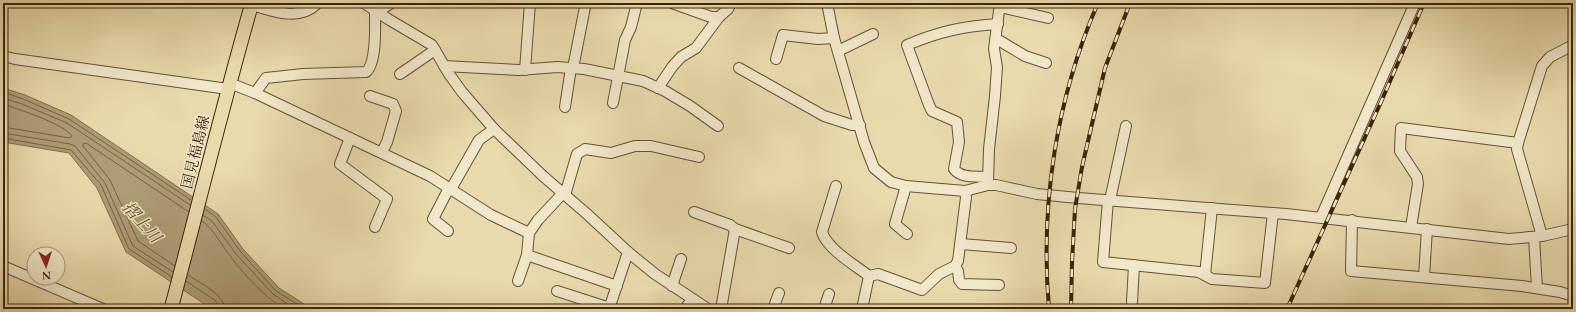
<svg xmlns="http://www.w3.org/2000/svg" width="1576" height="312" viewBox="0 0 1576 312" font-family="'EB Garamond','Noto Serif JP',serif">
<rect width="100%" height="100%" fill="#e9daad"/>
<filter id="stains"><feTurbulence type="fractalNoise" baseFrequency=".005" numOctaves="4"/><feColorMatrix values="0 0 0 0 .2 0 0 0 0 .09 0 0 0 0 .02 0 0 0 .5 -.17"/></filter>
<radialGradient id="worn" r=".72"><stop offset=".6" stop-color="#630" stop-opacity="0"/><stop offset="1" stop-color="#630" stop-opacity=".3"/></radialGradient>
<polygon fill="#ae9c75" stroke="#806c4a" points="3,88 25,95 71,115 218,214 243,249 279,288 312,309 212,309 126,252 97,188 69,153 3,142"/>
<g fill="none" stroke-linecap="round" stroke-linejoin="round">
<g stroke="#75603f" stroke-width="1">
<polyline points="3,92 23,99 69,119 191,200"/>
<polyline points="3,98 22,104 67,123 190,205"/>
<path d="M3,104C18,109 64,124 72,136L70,138L3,127"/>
<polyline points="3,133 70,144 75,146 105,183 133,246 173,272"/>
<polyline points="3,138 71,150 101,185 129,249 172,277"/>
<polyline points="205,209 216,217 240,251 276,291 305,309"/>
<polyline points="203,215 212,221 236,254 273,294 295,309"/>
<path d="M202,221C214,229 221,245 231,257C245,276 264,296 284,309"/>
<polyline points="175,266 138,241 110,180 83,146 83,144 86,143 189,212"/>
<path d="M188,275C200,283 224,294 225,309"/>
<polyline points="186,281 216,301 219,309"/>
</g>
<defs>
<g id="minor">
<polyline points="364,3 388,19 432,45 449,74 462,92 494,129 543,176 587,214 628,252 655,274 708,309"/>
<polyline points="672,3 711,17 719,17"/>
<polyline points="827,3 834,38 864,142 874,168 891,182 906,186 965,191 988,185 996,185 1037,194 1078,198 1286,214 1509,239 1542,236 1573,229"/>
<path d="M252,5C273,11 299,22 318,3"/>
<polyline points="1000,7 1048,18"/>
<polyline points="378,12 391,3"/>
<polyline points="995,41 1000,41 1025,56 1046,63"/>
<polyline points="838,51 873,34"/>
<polyline points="3,56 15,59 228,89"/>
<polyline points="776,59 783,35 818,39 834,38"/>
<polyline points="444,66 519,70 557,67 584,69 643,81 665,91 690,106 718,126"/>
<polyline points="573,68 585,7"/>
<polyline points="739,68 824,116 852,125 860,125"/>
<polyline points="525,70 530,3"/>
<polyline points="400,74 435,50"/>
<polyline points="229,83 255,93 430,176 491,215 529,233"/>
<polyline points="658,88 672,67 681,57 696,48 719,17 728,9 731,3"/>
<path d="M255,93L266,78L303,74L366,72C377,63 375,25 375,11"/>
<polyline points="370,96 393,104 396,111 387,142 382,152"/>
<polyline points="613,103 625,40 631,27 637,3"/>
<polyline points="565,107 571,68"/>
<polyline points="350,138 340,164 387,199 375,227"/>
<polyline points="1518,143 1517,149 1542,236"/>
<path d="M988,177C976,176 962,179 954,169L959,142L957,122L932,111L929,105L907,45C938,32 963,26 998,24"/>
<polyline points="988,183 989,149 995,96 997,67 994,49 1000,3"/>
<path d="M836,186L822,232C827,249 855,265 869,276L862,309"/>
<polyline points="906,186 895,224 907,234"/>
<polyline points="451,189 479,140 494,129"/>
<polyline points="565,195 577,154 585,149 611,153 635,146 651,146 699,157"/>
<polyline points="1108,200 1103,262 1199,272 1212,279 1265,283 1273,213"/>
<polyline points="1110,200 1126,126"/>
<polyline points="694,212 730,225 735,229 789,248"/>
<polyline points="1321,217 1415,3"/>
<polyline points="1352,220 1351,271 1522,286 1560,292 1573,296"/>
<polyline points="1411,227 1418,184 1417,177 1400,151 1401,128 1518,143 1542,66 1550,57 1573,45"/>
<polyline points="448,231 433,219 449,188"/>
<polyline points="1534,237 1537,288"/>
<polyline points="961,244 1011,248"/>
<polyline points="527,255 617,286"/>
<polyline points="3,266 103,309"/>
<polyline points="955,266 958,271 959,280 962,284 999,285"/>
<polyline points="1205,275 1212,208"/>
<polyline points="869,276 878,274 922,290 939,274 955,266 958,261 966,197 965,191"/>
<polyline points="1424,277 1427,229"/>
<polyline points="518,281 527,255 529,233 538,220 563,193"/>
<polyline points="672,286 681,259"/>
<polyline points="557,291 610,308"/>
<polyline points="1132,302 1134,265"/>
<polyline points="609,309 628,252"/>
<polyline points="685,309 692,299"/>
<polyline points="721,309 735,229"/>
<polyline points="773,309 779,293"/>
<polyline points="824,309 829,294"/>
</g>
<path id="major" d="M171,309C198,207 223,104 252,3"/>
</defs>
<use href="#minor" stroke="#675232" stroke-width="12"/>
<use href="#major" stroke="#3c2409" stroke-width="15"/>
<use href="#minor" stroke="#f1e7ca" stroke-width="10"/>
<use href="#major" stroke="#e9daad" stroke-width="13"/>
<defs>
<g id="rail">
<path d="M1049,309C1040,205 1056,99 1098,3"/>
<polyline points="1071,309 1072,262 1075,209 1082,167 1105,68 1130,3"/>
<polyline points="1287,309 1381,102 1424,3"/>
</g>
</defs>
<use href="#rail" stroke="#3c2409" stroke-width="4"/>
<use href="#rail" stroke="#f1e7ca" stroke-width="2.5" stroke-dasharray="8" stroke-linecap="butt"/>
</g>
<g text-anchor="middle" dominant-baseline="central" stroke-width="3" stroke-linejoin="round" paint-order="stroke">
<g font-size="15" fill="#3c2409" stroke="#f1e7ca">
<text transform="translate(195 152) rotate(-76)">国見福島線</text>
</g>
<g font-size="16" font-style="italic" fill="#5e4829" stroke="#f1e7ca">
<text transform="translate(142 222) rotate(48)">摺上川</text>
</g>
</g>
<rect width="1576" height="312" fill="none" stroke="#e9daad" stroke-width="16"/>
<rect x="4" y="4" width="1568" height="304" fill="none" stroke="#3c2409" stroke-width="2"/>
<rect x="8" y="8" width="1560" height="296" fill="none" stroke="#3c2409"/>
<g transform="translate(46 266) rotate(177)"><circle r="19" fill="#f1e7ca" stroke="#a9997d"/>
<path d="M0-3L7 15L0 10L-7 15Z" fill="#8f2418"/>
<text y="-6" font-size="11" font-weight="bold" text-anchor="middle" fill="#3c2409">N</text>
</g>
<rect width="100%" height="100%" filter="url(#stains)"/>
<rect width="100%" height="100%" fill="url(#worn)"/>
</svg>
